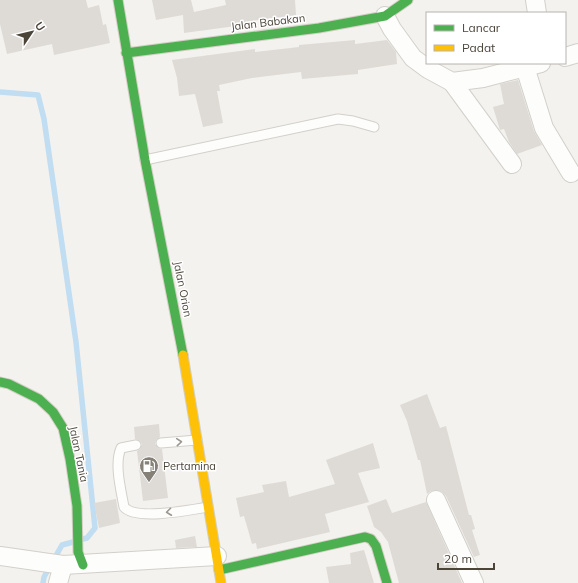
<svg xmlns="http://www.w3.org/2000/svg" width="578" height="583" viewBox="0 0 578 583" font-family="Mulish,sans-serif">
<rect width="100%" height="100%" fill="#f4f2ee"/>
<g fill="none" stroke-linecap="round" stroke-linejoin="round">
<g stroke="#c0ddf1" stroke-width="5.5">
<polyline points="0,92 38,95 44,119 76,342 95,528 87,538 83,539"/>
<polyline points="43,583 44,577 62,545 73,542"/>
</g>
</g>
<g fill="#dedbd6">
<polygon points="0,0 86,0 88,8 99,5 103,25 106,24 110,43 54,55 52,44 7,54 0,24"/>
<polygon points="152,0 191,0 194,12 226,5 225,0 295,0 296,15 250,21 251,24 184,33 183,15 156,20"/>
<polygon points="355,40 355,44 387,40 396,52 397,64 358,70 358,74 302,79 301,72 252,78 219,85 220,91 217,91 223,123 203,127 195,94 179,96 177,78 172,60 255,49 255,52 299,47 299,45"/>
<polygon points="518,80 534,131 542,145 517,154 509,142 504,129 500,130 493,107 504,104 500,84"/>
<polygon points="427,394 440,428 446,426 469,515 471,515 475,529 472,530 480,555 474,557 446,496 442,492 437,490 431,491 427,494 420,460 418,460 407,421 400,405"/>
<polygon points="159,424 160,437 156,440 155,444 158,448 162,449 168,498 143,501 137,451 140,449 142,444 140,441 135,439 134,427"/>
<polygon points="373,443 380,468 358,473 369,502 325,514 330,532 257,549 256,543 252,544 244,516 240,517 236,498 264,492 262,485 286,481 289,497 335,484 326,460"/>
<polygon points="116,499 120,523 99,528 94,503"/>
<polygon points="386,499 392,513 426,502 462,583 399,583 388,542 381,532 374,527 367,506"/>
<polygon points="195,536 197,547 176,548 175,540"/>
<polygon points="364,550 374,583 329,583 326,567 351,564 350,553"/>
</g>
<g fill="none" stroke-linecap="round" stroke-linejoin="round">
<defs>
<g id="lane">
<polyline points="145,160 338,119 353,121 374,127"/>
<polyline points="161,443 197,440"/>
<path d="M136,445L121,448C114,464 121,490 124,507C136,521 190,510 208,507"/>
</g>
<g id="street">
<polyline points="535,0 537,13"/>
<polyline points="385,16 392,29 413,58 428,69 452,82 483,78 541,63"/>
<polyline points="565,57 578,53"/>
<polyline points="525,67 544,128 571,173"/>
<polyline points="452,82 512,164"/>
<polyline points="436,500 474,583"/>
<polyline points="0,556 63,565 217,556"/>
<polyline points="58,583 63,565"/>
</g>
<g id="fast">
<polyline points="118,0 145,160 183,355"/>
<polyline points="126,53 319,28 385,16 408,0"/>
<polyline points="0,382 9,384 39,399 53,412 63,428 70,459 77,506 78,552 83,565"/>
<polyline points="219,570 365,537 371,539 376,546 387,583"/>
</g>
<polyline id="slow" points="183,355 221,583"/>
</defs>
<use href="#lane" stroke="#d2d0cb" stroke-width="11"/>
<use href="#street" stroke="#d2d0cb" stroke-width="20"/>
<use href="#fast" stroke="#d3cfc5" stroke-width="11"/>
<use href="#slow" stroke="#d3cfc5" stroke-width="11"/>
<use href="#lane" stroke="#fdfdfc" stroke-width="9"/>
<use href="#street" stroke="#fdfdfc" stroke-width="18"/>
<use href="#fast" stroke="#4caf50" stroke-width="9"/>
<use href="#slow" stroke="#ffc107" stroke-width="9"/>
</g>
<defs><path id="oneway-chevron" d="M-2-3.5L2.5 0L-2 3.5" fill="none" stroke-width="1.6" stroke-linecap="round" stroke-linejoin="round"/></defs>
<g stroke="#9b9791">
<use href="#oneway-chevron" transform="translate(179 442) rotate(-5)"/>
<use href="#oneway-chevron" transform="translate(169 512) rotate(173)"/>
</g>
<defs>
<symbol id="fuel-pin" viewBox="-11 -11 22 30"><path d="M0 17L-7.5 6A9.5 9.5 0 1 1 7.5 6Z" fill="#868178" stroke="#fff"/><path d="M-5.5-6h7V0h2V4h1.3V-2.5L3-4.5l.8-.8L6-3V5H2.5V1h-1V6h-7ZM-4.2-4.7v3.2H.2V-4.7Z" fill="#fff"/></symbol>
</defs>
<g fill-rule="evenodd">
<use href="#fuel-pin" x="138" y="455" width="22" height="30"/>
</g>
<g text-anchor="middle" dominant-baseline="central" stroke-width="3" stroke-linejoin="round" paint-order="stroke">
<g font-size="11" fill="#4b4439" stroke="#fff">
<text transform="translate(268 22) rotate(-7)">Jalan Babakan</text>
<text transform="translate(183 289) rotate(79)">Jalan Orion</text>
<text transform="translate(79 454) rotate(78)">Jalan Tania</text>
</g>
<g font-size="11" fill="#4b4439" stroke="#fff" text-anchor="start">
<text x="163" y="466">Pertamina</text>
</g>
</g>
<rect x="426" y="12" width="140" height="52" fill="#ffffff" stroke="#b7b4b0"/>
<rect x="434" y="25" width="20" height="6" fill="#4caf50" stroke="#b7b4b0"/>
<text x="462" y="32" font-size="12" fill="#4b4439">Lancar</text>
<rect x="434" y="45" width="20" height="6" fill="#ffc107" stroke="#b7b4b0"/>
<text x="462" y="52" font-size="12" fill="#4b4439">Padat</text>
<g transform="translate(32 32) rotate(55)" stroke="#ffffff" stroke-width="3" paint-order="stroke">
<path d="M0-3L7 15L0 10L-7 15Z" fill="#4b4439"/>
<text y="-6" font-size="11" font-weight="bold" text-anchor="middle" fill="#4b4439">U</text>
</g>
<path d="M438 563v6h56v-6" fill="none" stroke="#4b4439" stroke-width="2"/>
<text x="444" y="563" font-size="12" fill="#4b4439" stroke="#ffffff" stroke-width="3" paint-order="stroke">20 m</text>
</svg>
